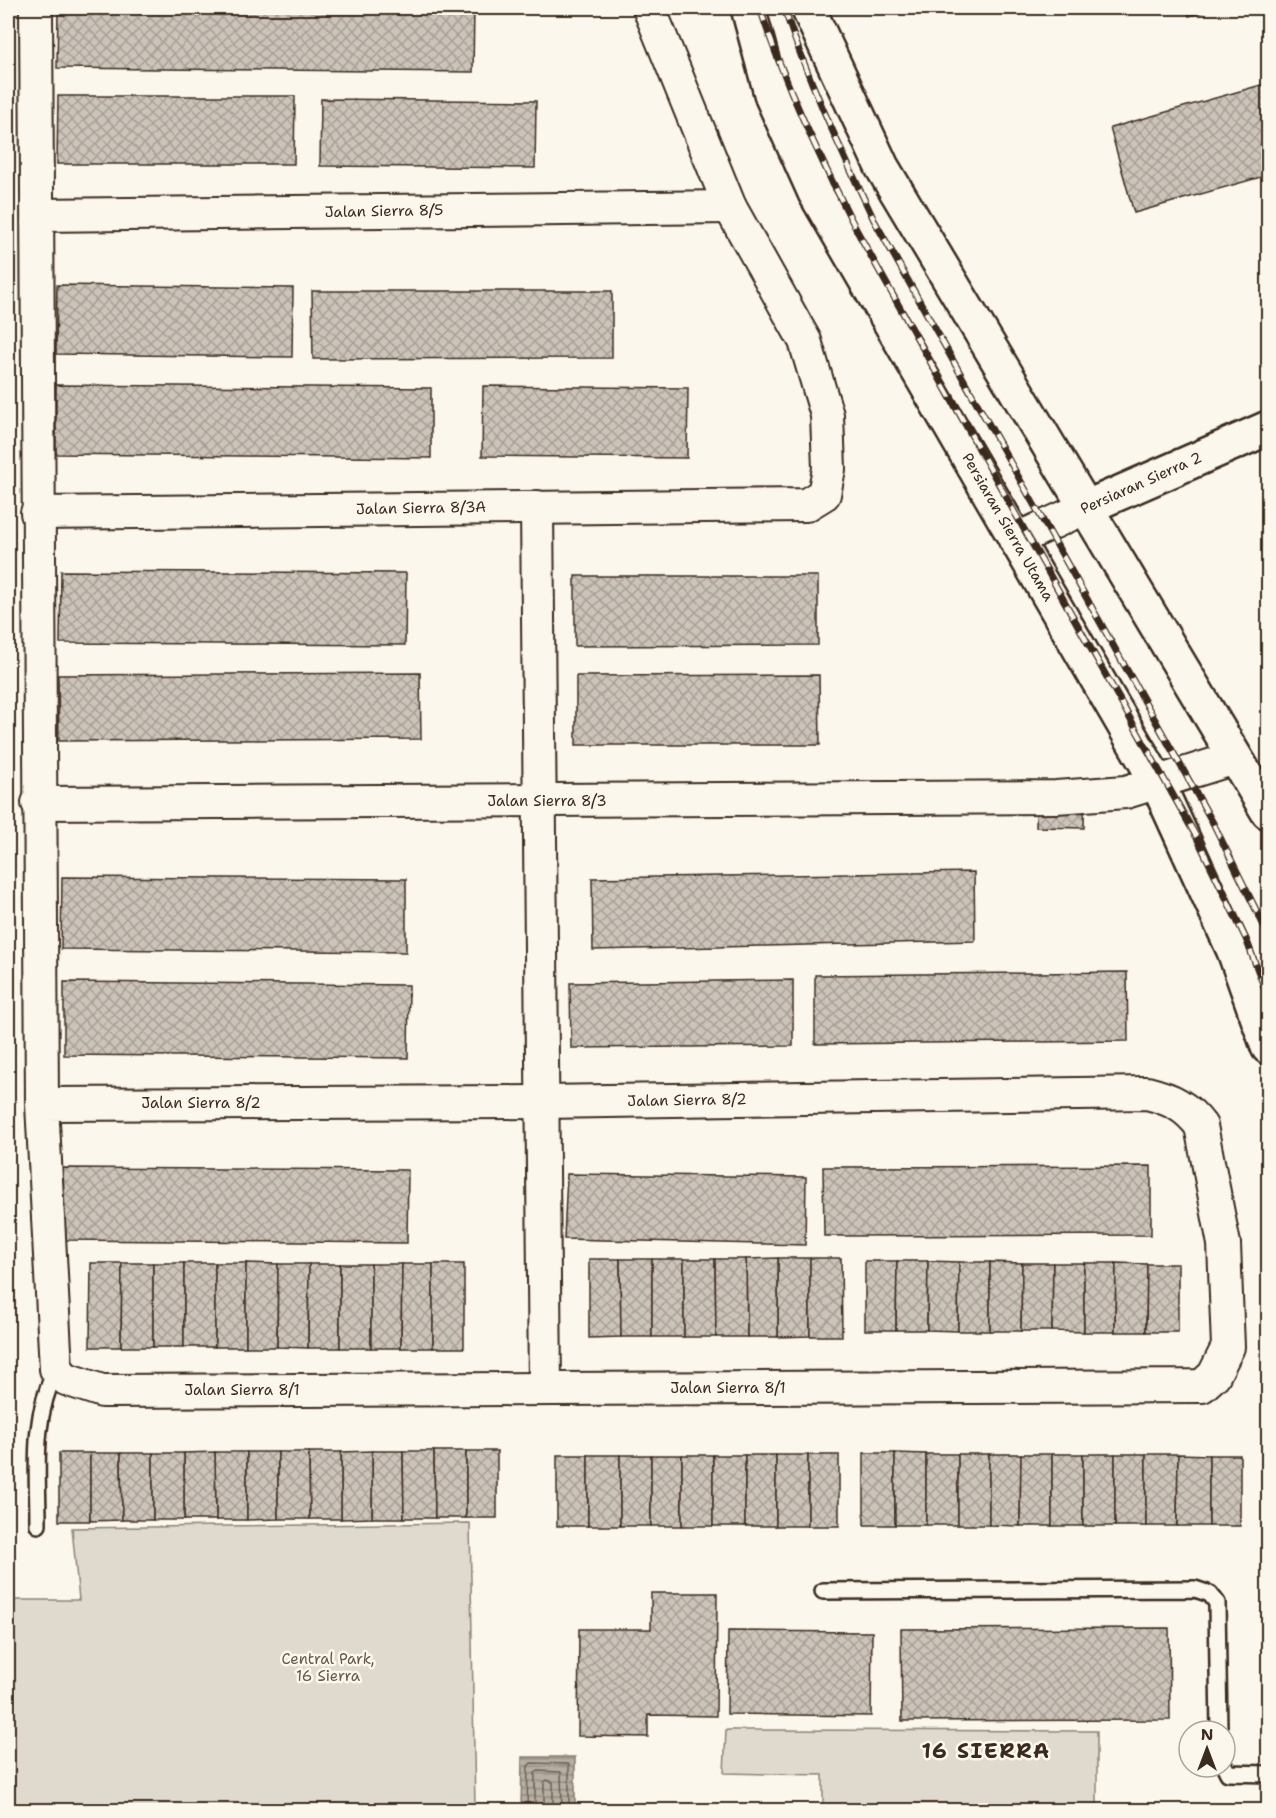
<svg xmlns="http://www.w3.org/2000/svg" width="1276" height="1818" viewBox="0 0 1276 1818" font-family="'Shantell Sans',sans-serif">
<defs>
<pattern id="water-rules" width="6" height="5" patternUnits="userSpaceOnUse" patternTransform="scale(1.5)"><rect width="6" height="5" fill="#b6aea2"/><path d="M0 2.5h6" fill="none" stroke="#958e83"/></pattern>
<pattern id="building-cross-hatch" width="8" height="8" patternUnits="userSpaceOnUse" patternTransform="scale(1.5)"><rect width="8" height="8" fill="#ccc4b9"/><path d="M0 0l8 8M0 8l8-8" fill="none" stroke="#a79f96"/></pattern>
</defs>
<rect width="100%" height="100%" fill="#fbf7ec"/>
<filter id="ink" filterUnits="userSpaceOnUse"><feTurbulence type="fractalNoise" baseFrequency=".0167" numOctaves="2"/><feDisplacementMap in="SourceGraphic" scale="12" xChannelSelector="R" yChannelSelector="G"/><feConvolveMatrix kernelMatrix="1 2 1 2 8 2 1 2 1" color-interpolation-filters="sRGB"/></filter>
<g filter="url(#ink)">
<g fill="#dfd9ce" stroke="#8d8276" stroke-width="1.5">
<polygon points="470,1523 475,1810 8,1810 8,1600 79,1600 72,1528"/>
<polygon points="726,1730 1097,1731 1097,1810 823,1810 823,1775 724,1773"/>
</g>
<polygon fill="url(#water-rules)" stroke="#85796d" stroke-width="1.5" points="522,1757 575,1757 575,1810 521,1810"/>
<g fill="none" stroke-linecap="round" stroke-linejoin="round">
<g stroke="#6c5f53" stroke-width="1.5">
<polyline points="527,1810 528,1766 531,1763 569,1764 569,1810"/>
<polyline points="535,1810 535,1773 538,1771 561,1772 562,1810"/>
<polyline points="544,1810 544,1782 547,1780 553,1782 553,1810"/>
</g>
</g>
<g fill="url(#building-cross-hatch)" stroke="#3b2a1e" stroke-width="1.5">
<polygon points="58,8 474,8 473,72 57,68"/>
<polygon points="1187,8 1216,8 1189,16"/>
<polygon points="1257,8 1268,8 1268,26 1264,27"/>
<polygon points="1268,83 1268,175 1134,213 1110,128"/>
<polygon points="58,96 295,96 294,164 57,164"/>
<polygon points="321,99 536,101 535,168 320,166"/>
<polygon points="57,285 293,288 292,357 56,354"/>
<polygon points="312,291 612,291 612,358 313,359"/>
<polygon points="56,385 431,388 431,458 56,454"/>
<polygon points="483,386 688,388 687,458 482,456"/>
<polygon points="61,571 406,573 405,645 60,643"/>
<polygon points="575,576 818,576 818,645 575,646"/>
<polygon points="420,673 421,739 59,741 58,675"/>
<polygon points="819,675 820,745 576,745 576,676"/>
<polygon points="1037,782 1085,783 1084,828 1036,827"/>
<polygon points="974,872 975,941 593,950 592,878"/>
<polygon points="62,877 406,879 406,952 61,949"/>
<polygon points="1127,972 1128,1041 815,1044 815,975"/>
<polygon points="793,980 793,1046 571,1048 570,983"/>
<polygon points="64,982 409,985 408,1058 64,1055"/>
<polygon points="1151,1166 1151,1235 824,1236 823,1167"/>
<polygon points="63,1168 408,1170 407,1243 63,1240"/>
<polygon points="567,1174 806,1177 805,1245 564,1239"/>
<polygon points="778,1258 810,1258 810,1336 778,1337"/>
<polygon points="778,1258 778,1337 747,1337 746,1259"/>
<polygon points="810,1258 841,1258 842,1336 810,1336"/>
<polygon points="589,1259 620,1259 621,1337 589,1338"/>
<polygon points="620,1259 652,1259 652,1337 621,1337"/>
<rect x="652" y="1259" width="32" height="78"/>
<polygon points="684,1259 715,1259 716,1337 684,1337"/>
<polygon points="715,1259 746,1259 747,1337 716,1337"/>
<polygon points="865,1261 897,1261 896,1330 865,1330"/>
<polygon points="897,1261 928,1261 927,1330 896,1330"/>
<polygon points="928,1261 959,1262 958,1331 927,1330"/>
<polygon points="959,1262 990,1262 990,1331 958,1331"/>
<polygon points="990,1262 1022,1263 1021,1331 990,1331"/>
<polygon points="91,1263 122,1263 121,1347 90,1347"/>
<polygon points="122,1263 153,1263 153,1347 121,1347"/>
<rect x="153" y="1263" width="31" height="84"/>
<rect x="184" y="1263" width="31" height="84"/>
<rect x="215" y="1263" width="31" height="84"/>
<polygon points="246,1263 278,1264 277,1347 246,1347"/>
<polygon points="1022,1263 1053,1263 1052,1331 1021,1331"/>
<polygon points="1053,1263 1084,1263 1084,1332 1052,1331"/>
<polygon points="1084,1263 1116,1263 1115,1332 1084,1332"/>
<polygon points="1116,1263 1147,1264 1146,1332 1115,1332"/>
<polygon points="278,1264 309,1264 308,1348 277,1347"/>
<polygon points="309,1264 340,1264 340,1348 308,1348"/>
<rect x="340" y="1264" width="31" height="84"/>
<polygon points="371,1264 402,1264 401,1348 371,1348"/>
<polygon points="402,1264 433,1264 433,1348 401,1348"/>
<rect x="433" y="1264" width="31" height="84"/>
<polygon points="1147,1264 1178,1264 1178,1332 1146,1332"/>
<polygon points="372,1451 403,1451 404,1518 372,1518"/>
<polygon points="372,1451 372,1518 341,1519 341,1452"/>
<polygon points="403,1451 434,1451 435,1518 404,1518"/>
<polygon points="434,1451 466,1451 466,1518 435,1518"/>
<rect x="466" y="1451" width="31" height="67"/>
<polygon points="215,1452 247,1452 247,1520 216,1520"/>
<polygon points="215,1452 216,1520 184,1520 184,1453"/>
<polygon points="247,1452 278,1452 278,1519 247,1520"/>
<polygon points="278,1452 309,1452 310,1519 278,1519"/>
<polygon points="309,1452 341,1452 341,1519 310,1519"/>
<rect x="59" y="1453" width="31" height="68"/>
<polygon points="90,1453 121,1453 122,1520 90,1521"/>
<polygon points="121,1453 153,1453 153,1520 122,1520"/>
<rect x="153" y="1453" width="31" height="67"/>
<rect x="864" y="1453" width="31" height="72"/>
<polygon points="895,1453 926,1454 926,1525 895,1525"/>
<rect x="926" y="1454" width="32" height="71"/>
<rect x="958" y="1454" width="31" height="71"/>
<polygon points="989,1454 1021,1454 1020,1526 989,1525"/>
<polygon points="1021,1454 1052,1454 1052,1526 1020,1526"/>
<rect x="1052" y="1454" width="31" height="72"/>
<rect x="1083" y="1454" width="32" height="72"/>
<rect x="1115" y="1454" width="31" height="72"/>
<polygon points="1146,1454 1178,1454 1177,1526 1146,1526"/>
<polygon points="1178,1454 1209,1455 1209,1526 1177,1526"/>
<rect x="557" y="1455" width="31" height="71"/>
<rect x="588" y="1455" width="32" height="71"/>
<rect x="620" y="1455" width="31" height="71"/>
<rect x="651" y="1455" width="31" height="71"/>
<rect x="682" y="1455" width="31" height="71"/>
<rect x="713" y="1455" width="32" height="71"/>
<rect x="745" y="1455" width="31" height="71"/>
<rect x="776" y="1455" width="32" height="71"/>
<rect x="808" y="1455" width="31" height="71"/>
<rect x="1209" y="1455" width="31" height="71"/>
<polygon points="651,1593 717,1593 716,1716 648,1715 648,1737 578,1736 579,1629 651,1629"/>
<polygon points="1169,1628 1170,1720 902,1721 901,1629"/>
<polygon points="728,1631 872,1632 871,1716 727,1714"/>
</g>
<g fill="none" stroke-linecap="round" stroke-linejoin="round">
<defs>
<g id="lane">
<path d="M38,1525C38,1468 31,1422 56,1369"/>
<polyline points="823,1591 1195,1589 1210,1594 1217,1603 1219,1731"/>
<polyline points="1225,1767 1228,1773 1268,1774"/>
</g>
<g id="street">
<path d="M36,8L42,1104L56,1369L66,1379L102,1391L1202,1386L1214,1375L1228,1347L1224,1244L1201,1126C1186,1106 1171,1099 1147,1093L543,1102L42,1104"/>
<polyline points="38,215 730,207"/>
<polyline points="537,507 545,1389"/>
<polyline points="37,513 806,505 824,494 829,469 827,415 805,341 730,207 649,8"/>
<polyline points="1015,540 1085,508"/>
<polyline points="38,803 1056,797 1126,792 1235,758"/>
</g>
<g id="secondary">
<polyline points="748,8 772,97 815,193 1157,782 1234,951 1268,1047"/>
<polyline points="808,8 882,167 1268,812"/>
<polyline points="1085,508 1268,428"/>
</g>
</defs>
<use href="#lane" stroke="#3b2a1e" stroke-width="20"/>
<use href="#street" stroke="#3b2a1e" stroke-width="36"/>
<use href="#secondary" stroke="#3b2a1e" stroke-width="38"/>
<use href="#lane" stroke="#fbf7ec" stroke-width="15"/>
<use href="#street" stroke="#fbf7ec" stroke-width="32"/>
<use href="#secondary" stroke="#fbf7ec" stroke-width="33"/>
<defs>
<g id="rail">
<path d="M760,8C785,86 820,158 857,231L1197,838L1246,939L1268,997"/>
<path d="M784,8C808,81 841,150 874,220L1213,823L1268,934"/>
</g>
</defs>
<use href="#rail" stroke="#3b2a1e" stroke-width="7"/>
<use href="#rail" stroke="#fbf7ec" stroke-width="4.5" stroke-dasharray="14" stroke-linecap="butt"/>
</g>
</g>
<g text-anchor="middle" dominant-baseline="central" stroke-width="5" stroke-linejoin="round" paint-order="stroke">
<g font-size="15" fill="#3b2a1e" stroke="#fbf7ec">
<text transform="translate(384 211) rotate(-1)">Jalan Sierra 8/5</text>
<text transform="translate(1141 483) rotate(-24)">Persiaran Sierra 2</text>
<text transform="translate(421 508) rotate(-1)">Jalan Sierra 8/3A</text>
<text transform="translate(1008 527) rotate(60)">Persiaran Sierra Utama</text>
<text x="547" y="801">Jalan Sierra 8/3</text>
<text transform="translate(687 1100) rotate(-1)">Jalan Sierra 8/2</text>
<text x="201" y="1103">Jalan Sierra 8/2</text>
<text x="728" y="1388">Jalan Sierra 8/1</text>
<text x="242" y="1390">Jalan Sierra 8/1</text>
</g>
<g font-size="15" fill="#64564a" stroke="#fbf7ec">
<text x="328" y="1659">Central Park,<tspan x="328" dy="17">16 Sierra</tspan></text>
</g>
<g font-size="21" font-weight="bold" letter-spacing="1.5" fill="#3b2a1e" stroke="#fbf7ec">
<text x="986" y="1751">16 SIERRA</text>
</g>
</g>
<rect width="1276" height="1818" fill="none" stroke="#fbf7ec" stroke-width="30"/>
<rect x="15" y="15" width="1246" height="1788" fill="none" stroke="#3b2a1e" stroke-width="2" filter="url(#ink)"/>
<g transform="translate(1207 1749)"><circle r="28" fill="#fbf7ec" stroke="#aea59a" stroke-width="1.5"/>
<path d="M0-4.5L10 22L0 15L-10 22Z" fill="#3b2a1e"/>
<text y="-9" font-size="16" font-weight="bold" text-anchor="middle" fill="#3b2a1e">N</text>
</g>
</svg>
